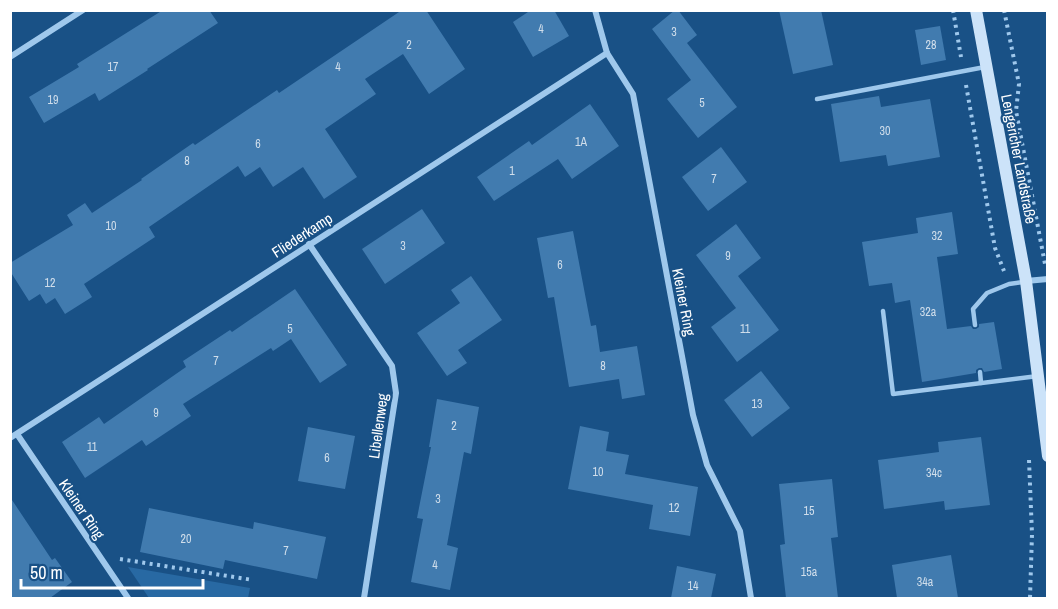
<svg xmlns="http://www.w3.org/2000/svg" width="1058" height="609" viewBox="0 0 1058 609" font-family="'Archivo Narrow',sans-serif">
<rect width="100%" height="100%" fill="#195186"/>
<polygon fill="#2869a3" points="128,567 250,588 248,598 149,598"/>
<g fill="#417baf">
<polygon points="163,10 209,10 218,23 147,69 148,70 99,101 95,93 44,123 29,97 79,67 77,64"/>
<polygon points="402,10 426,10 465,69 429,94 403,54 365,79 376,94 325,129 357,177 324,199 303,167 273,187 260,167 245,177 238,166 149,227 155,237 84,284 92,297 65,314 55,298 46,304 40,294 29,301 10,271 10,263 73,225 67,215 85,203 92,213 142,180 141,179 193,143 195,145 277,90 279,93"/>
<polygon points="531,10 554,10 569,36 533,57 513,22"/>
<polygon points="675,10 678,10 697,35 687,43 737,107 698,138 667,99 691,80 652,29"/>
<polygon points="779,10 821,10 833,65 793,74"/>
<polygon points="940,26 946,60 921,65 915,30"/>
<polygon points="879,96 881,107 930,99 940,157 888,166 886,155 840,162 831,104"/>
<polygon points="590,104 619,146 572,179 558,159 494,201 477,177 529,141 532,145"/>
<polygon points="721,147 747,182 708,211 682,177"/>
<polygon points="422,209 445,243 385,284 362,249"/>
<polygon points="952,212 958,254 937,257 947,329 971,326 973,329 976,329 979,327 979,324 994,322 1002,369 984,372 982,368 979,368 976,370 976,373 922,382 910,300 895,303 892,283 869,286 862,242 918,233 916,218"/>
<polygon points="736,224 761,258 738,276 779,330 737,362 711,327 736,308 696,255"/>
<polygon points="573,231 591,326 596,325 600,352 637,346 645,395 622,399 619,379 569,387 554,297 548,298 537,238"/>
<polygon points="471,276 502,320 458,350 467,363 447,376 417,333 460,303 451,290"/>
<polygon points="295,289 347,365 320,383 291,339 273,351 271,348 183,404 191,416 146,446 142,440 85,478 62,442 99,417 104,424 186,367 183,361 230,330 232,332"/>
<polygon points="761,371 790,408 752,437 724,400"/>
<polygon points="437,399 479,407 471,454 464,452 447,545 458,548 450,590 411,582 423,519 417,518 431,447 429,447"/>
<polygon points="580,426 609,432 606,451 629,455 625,474 698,487 690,536 649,529 653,505 568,489"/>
<polygon points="308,427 355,436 345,489 298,481"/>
<polygon points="981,437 990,505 945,510 944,501 884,509 878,460 939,452 938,442"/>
<polygon points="832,479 838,537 831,538 838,598 786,598 780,545 785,544 779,484"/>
<polygon points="10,497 52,560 55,558 72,582 50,598 10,598"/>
<polygon points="149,508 253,529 254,522 326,537 317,579 225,560 223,569 140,552"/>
<polygon points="951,555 958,598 897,598 892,565"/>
<polygon points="677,566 716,574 711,598 671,598"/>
</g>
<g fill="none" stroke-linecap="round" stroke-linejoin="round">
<g stroke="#9fc8ec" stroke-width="4" stroke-dasharray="3 4.5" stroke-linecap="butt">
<polyline points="953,10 961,57"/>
<polyline points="1004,10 1019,84 1016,111 1045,264"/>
<polyline points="966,85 995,248 1004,271"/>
<polyline points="1029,460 1032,534 1030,598"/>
<polyline points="120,559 253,580"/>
</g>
<g stroke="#9fc8ec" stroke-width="4.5">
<polyline points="817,99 985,67"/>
<polyline points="883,311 893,394 1038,376"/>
<polyline points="975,325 973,309 987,293 1009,284 1023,282"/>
<polyline points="980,372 981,383"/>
</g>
<g stroke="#9fc8ec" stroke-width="6">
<polyline points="595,10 607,53 633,94 693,415 707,465 740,531 751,598"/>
<polyline points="10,57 83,10"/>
<polyline points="309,244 392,366 396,393 364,598"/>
<polyline points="1026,281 1048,279"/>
<polyline points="17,434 128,598"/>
<polyline points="10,438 607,53"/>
</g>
<polyline stroke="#cce3f9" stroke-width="12" points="976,10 1026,281 1048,456"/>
</g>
<g text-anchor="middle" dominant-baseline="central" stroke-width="4.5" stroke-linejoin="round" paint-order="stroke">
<g font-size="12" fill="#d0deeb">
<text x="541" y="29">4</text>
<text x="674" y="32">3</text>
<text x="409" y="45">2</text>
<text x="931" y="45">28</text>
<text x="113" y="67">17</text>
<text x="338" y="67">4</text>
<text x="53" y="100">19</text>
<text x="702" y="103">5</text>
<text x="885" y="131">30</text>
<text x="581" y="142">1A</text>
<text x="258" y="144">6</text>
<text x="187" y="161">8</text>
<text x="512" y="171">1</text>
<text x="714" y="179">7</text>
<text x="111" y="226">10</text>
<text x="937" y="236">32</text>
<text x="403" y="246">3</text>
<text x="728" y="256">9</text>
<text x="560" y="265">6</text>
<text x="50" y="283">12</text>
<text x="928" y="312">32a</text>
<text x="290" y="329">5</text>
<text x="745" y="329">11</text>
<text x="216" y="361">7</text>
<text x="603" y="366">8</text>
<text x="757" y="404">13</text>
<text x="156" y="413">9</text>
<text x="454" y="426">2</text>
<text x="92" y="447">11</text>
<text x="327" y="458">6</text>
<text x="598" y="472">10</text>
<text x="934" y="473">34c</text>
<text x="438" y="499">3</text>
<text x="674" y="508">12</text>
<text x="809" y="511">15</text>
<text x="186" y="539">20</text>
<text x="286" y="551">7</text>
<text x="435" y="565">4</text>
<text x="809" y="572">15a</text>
<text x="925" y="582">34a</text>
<text x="693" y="586">14</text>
</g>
<g font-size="15" fill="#fff" stroke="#195186">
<text transform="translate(1019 159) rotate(79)">Lengericher Landstraße</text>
<text transform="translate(302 235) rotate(-33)">Fliederkamp</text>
<text transform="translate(684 302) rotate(79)">Kleiner Ring</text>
<text transform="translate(378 426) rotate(-82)">Libellenweg</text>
<text transform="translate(82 509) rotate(56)">Kleiner Ring</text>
</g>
</g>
<rect width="1058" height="609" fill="none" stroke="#ffffff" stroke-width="24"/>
<path d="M21 579v9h182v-9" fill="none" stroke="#ffffff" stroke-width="3"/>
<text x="30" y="579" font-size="18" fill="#ffffff" stroke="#195186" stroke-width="4.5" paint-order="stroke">50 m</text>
</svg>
